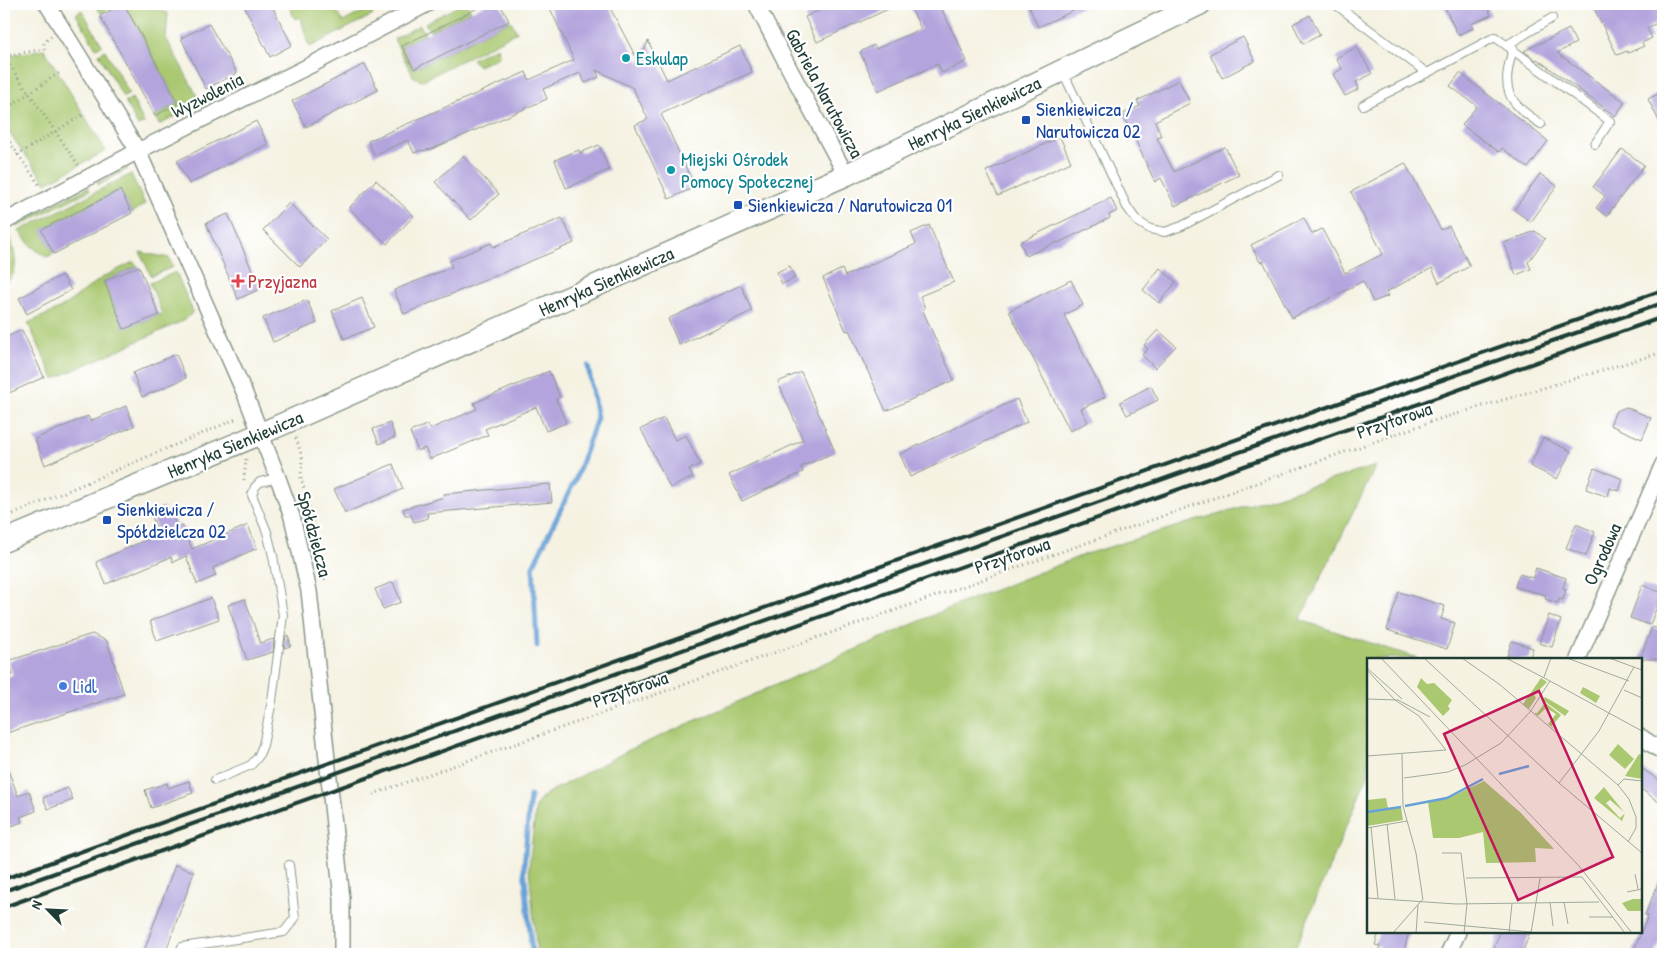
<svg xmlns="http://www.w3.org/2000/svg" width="1667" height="958" viewBox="0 0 1667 958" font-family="'Patrick Hand',sans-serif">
<rect width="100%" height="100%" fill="#fff"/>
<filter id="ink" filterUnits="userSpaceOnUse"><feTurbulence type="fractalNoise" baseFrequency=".02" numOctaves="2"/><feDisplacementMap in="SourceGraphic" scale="10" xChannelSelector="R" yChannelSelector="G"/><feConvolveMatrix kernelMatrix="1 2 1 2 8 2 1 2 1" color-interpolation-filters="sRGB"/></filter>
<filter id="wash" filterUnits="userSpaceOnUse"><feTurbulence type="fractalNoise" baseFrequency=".0096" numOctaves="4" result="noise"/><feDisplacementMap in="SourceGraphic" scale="20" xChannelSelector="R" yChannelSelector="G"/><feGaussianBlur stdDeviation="1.12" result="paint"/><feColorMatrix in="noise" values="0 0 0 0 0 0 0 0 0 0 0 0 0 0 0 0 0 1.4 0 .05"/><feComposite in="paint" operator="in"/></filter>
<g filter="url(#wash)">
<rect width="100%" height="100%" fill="#f5f2e2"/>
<g fill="#a9c870" stroke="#648252">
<polygon points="98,4 118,4 101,13 95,6"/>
<polygon points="124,4 138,4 168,13 166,38 201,103 159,125 155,116 178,103"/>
<path d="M288,4H333L343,22L370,8L373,15L310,47C304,37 305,27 300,17L295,19Z"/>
<polygon points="462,4 467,4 471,11 430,31 425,23"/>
<polygon points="82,10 102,45 96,48 76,14"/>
<polygon points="509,21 511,21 517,32 421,81 413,76 394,39 420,25 425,34 402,45 414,69"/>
<polygon points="4,46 10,55 44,49 106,151 46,183 4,126"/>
<polygon points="497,47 499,57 478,66 472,59"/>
<polygon points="105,50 129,93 123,97 99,54"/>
<polygon points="132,98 144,123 138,126 125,102"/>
<polygon points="127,167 128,169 99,185 97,183"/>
<polygon points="131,174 145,204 132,213 119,190 42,230 54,254 46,257 31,246 19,231"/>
<polygon points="88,187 90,190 17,227 17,223"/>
<path d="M10,236C14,251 22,274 4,283V279L7,277L4,271V239Z"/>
<polygon points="140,252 169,258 173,267 151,276"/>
<polygon points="133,262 138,266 104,281 124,328 162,314 150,283 176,272 193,312 185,320 54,379 28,323 61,308 103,277"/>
<polygon points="1376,466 1300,620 1417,658 1368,659 1368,775 1293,954 537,954 529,867 536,805 546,794 629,750 949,608 1086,554"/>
</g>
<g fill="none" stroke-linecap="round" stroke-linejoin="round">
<g stroke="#67a1d6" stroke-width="5">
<polyline points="537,646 533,566 576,478 597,418 588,366"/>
<polyline points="530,796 524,867 532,954"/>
</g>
</g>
<g id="blocks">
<g fill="#b3a4dd">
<polygon points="122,4 124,4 178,103 155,116 100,16"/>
<polygon points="243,4 271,4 292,45 270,57"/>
<polygon points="486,4 500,4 509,21 414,69 402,46"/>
<polygon points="548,4 608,4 639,63 648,41 667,80 740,46 752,72 661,114 695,187 669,199 635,125 648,119 633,88 596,70 599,77 585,83 580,73 543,89 547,99 432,149 422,151 421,150 414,153 408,140 374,155 368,141 526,72 529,80 574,60"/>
<polygon points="833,4 899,4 817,42 805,17"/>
<polygon points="909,4 939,4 967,61 942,73 938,64 878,91 860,52 874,45 876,49 921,29"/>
<polygon points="1028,4 1088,4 1038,27"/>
<polygon points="1443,4 1486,4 1491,15 1471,24 1473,28 1458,35"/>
<polygon points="1592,4 1663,4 1663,20 1647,28 1652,38 1642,43 1644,46 1628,53 1627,51 1617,55"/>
<polygon points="1310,15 1320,35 1303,44 1293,24"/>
<polygon points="209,24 237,73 206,89 181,38"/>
<polygon points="1569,29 1576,43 1557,53 1625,102 1615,116 1537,59 1536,60 1524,51"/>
<polygon points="1243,37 1255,61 1222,78 1210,54"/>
<polygon points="1357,47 1372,74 1356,82 1359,89 1345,96 1333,74 1342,69 1336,58"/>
<polygon points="365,64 378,90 306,127 292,101"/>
<polygon points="1460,73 1548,141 1528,168 1502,148 1499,152 1462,125 1477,106 1450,86"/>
<polygon points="1179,80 1190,103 1155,121 1161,136 1157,138 1174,172 1225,147 1239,175 1175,206 1161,178 1155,182 1123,114 1140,106 1137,101"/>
<polygon points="1663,91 1663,129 1648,99"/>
<polygon points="256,121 268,144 189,184 177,161"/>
<polygon points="1060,137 1071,162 998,196 986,171"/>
<polygon points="599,145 609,170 566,188 555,160 579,150 580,153"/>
<polygon points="1622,149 1644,165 1607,216 1596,208 1605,196 1593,187"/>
<polygon points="463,156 499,194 471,220 435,182"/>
<polygon points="1405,163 1441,230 1449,226 1470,266 1439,283 1432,268 1386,292 1388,296 1373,302 1363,281 1292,318 1263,261 1260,262 1251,245 1304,218 1312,234 1322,229 1345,273 1383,254 1351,192"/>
<polygon points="1540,174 1557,186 1531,222 1514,210"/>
<polygon points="376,180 414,216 387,244 349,208"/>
<polygon points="120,190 132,213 54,254 41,230"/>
<polygon points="1111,198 1117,211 1109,215 1110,218 1058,243 1057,242 1026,256 1020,242"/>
<polygon points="289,203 327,239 300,267 263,230"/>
<polygon points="228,214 260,289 238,299 206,223"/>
<polygon points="562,218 574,243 404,314 394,290 452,267 449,261 491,243 493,247"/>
<polygon points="929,225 954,282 920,296 925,308 922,309 954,380 886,411 849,330 846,331 823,278 842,269 845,276 916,244 911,233"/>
<polygon points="1535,231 1545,239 1528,262 1531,269 1516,275 1504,243"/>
<polygon points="139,266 159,315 124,329 104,281"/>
<polygon points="790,266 795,278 782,284 777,272"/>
<polygon points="1160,268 1176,282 1159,303 1143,290"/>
<polygon points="62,275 71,290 27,314 19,298"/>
<polygon points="1071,280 1083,305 1064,315 1105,397 1081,409 1088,422 1070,431 1009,311"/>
<polygon points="741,285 752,311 679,345 668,319"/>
<polygon points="362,298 374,327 344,339 332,311"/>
<polygon points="307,300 317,323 273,342 263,318"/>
<polygon points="22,330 44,377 9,393 4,382 4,338"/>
<polygon points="1158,330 1176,346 1155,368 1142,355 1148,349 1144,345"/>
<polygon points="176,354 186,378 142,397 133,373"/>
<polygon points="549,371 560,397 556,399 566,423 546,431 536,407 485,429 488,435 430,459 425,448 418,451 410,432 428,424 430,429 477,409 474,403"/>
<polygon points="801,372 835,452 801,467 803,472 742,501 729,475 803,440 778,382"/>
<polygon points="1151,386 1158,400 1127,415 1120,402"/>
<polygon points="1017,399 1027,422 910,477 900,454"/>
<polygon points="126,406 134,426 45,465 35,439 88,416 90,421"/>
<polygon points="1626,407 1651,418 1642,439 1610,425 1616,411"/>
<polygon points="664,418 675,440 686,435 700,464 689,470 693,477 670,488 641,429"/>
<polygon points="390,423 395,437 379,444 373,429"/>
<polygon points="1543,438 1571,451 1557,479 1530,466"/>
<polygon points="393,464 403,489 345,513 334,489"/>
<polygon points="1594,468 1623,479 1619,491 1610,488 1608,497 1586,489"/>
<polygon points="550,484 552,502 427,513 428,518 414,522 411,515 405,515 403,509 444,497 444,494"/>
<polygon points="163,507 165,511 170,509 177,527 182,525 192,549 248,525 257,548 213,568 216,576 197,584 186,556 173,562 171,557 106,584 96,562 159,534 150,512"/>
<polygon points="1576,524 1595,532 1586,556 1566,548"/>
<polygon points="1536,568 1566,578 1563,588 1566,589 1563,600 1559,599 1558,603 1545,599 1546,595 1515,587 1519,574 1533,578"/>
<polygon points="393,582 401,602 383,609 375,589"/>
<polygon points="1642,585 1662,593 1650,625 1630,618"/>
<polygon points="1399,592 1445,606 1441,619 1455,623 1447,649 1387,630"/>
<polygon points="211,598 219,619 157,641 150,621"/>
<polygon points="245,599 260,643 274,639 273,652 247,660 228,605"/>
<polygon points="1549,615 1561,620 1552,647 1539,643"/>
<polygon points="1652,627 1663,630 1663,659 1640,659"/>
<polygon points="92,634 107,641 124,694 4,734 4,678 13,675 8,661"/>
<polygon points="288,635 291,646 284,648 286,636"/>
<polygon points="1512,641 1533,648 1529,659 1506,659"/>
<polygon points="4,762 5,762 18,796 29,791 36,811 20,817 22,822 4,829"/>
<polygon points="1641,768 1663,783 1663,805 1641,789"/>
<polygon points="189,781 193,793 151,808 145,790 167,783 168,788"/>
<polygon points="68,788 73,800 48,809 43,798"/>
<polygon points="175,865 194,872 165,954 143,954"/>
<polygon points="1663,871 1663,935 1655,954 1632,954 1648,916 1645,915"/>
<polygon points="1379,932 1409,932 1403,954 1377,954 1380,946 1375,945"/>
<polygon points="1500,932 1530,932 1522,954 1492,954"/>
</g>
</g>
</g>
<g filter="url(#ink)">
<use href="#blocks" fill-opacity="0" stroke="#8a988b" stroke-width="1"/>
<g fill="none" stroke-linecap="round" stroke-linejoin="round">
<defs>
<g id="lane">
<polyline points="1335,4 1427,73 1495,37 1610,121 1595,144"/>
<polyline points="1507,45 1552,18"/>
<path d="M1513,49C1501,90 1506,101 1541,124"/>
<polyline points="1063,72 1127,207 1137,221 1150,229 1165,232 1182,226 1279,175"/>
<polyline points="1363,105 1427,73"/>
<polyline points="4,633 5,637 4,642"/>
<polyline points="215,780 251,765 258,757 263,745 272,701 283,615 273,556 267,532 252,495 255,487 260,482 278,478"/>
<polyline points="179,954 182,947 284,932 295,918 289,865"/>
</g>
<g id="street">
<polyline points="47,4 138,151 245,394 278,478 292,517 309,591 342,899 342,954"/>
<polyline points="756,4 789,68 846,175"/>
<polyline points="4,222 138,151 309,66 427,4"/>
<polyline points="1578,659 1663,464"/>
<polyline points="1641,737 1663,752"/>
<polyline points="1448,954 1458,932"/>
</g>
<polyline id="secondary" points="4,541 260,434 846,175 1200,4"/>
</defs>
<use href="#lane" stroke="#8a988b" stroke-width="10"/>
<use href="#street" stroke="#8a988b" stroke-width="18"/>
<use href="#secondary" stroke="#8a988b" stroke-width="24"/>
<g stroke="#8a988b" stroke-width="3" stroke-dasharray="1 4" stroke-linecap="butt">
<polyline points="4,8 6,4"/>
<polyline points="4,46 10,55 44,49 44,43 51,36"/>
<polyline points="4,57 79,166"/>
<polyline points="4,110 59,73"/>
<polyline points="4,134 40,186"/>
<polyline points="17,155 84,114"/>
<polyline points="296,438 302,457 301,478 322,553 324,580"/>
<polyline points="244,480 246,459"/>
<polyline points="4,518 238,418"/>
<polyline points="373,794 1433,421 1663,352"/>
</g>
<use href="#lane" stroke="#fff" stroke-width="8"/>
<use href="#street" stroke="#fff" stroke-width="15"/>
<use href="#secondary" stroke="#fff" stroke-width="21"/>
<g stroke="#1f3d34" stroke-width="4">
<polyline points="4,879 1319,410 1663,290"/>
<polyline points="4,891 1535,347 1663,303"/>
<polyline points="4,907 1663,317"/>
</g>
</g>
</g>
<g fill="#0f9aa8" stroke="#fff" stroke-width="2">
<circle cx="626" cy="58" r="5"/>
<circle cx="671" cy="170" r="5"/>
</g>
<g fill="#1a4fb4" stroke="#fff" stroke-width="2">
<rect x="1021" y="115" width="10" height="10" rx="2.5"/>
<rect x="733" y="200" width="10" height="10" rx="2.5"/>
<rect x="102" y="515" width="10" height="10" rx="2.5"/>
</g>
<path fill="#e0444e" stroke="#fff" stroke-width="2" d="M235.5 273.5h5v5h5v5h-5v5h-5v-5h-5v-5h5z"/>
<circle fill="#3f7fe0" stroke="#fff" stroke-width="2" cx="63" cy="686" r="5"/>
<g text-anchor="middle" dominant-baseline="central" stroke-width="4.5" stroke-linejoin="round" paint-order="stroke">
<g font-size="19" fill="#0d838f" stroke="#fff" text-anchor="start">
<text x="636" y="58">Eskulap</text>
<text x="681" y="159">Miejski Ośrodek<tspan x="681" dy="22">Pomocy Społecznej</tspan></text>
</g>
<g font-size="19" fill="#1f3d34" stroke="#fff">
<text transform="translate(825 93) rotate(62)">Gabriela Narutowicza</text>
<text transform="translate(207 95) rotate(-27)">Wyzwolenia</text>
<text transform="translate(974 113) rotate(-26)">Henryka Sienkiewicza</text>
<text transform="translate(606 281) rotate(-24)">Henryka Sienkiewicza</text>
<text transform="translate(1394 420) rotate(-19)">Przytorowa</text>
<text transform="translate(235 444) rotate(-23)">Henryka Sienkiewicza</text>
<text transform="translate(315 534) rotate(75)">Spółdzielcza</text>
<text transform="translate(1602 554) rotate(-66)">Ogrodowa</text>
<text transform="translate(1012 555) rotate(-19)">Przytorowa</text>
<text transform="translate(630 689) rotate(-19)">Przytorowa</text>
</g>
<g font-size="19" fill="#164399" stroke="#fff" text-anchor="start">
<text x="1036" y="109">Sienkiewicza /<tspan x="1036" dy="22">Narutowicza 02</tspan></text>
<text x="748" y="205">Sienkiewicza / Narutowicza 01</text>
<text x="117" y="509">Sienkiewicza /<tspan x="117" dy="22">Spółdzielcza 02</tspan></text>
</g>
<g font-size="19" fill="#be3a42" stroke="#fff" text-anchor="start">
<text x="248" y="281">Przyjazna</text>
</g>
<g font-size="19" fill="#366cbe" stroke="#fff" text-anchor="start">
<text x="73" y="686">Lidl</text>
</g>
</g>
<g transform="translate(1367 658)">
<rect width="275" height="275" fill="#f5f2e2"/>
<path d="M54,20L60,26L67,25L85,42L81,48L83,51L76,58L50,29ZM174,20L180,24L167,37L169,40L162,51L156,46ZM216,29L233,38L229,45L213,35ZM178,39L202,53L198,58L176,42ZM176,43L194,57L185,68L187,71L181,66L189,56L179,50L171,58L167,55H170L177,46ZM251,86L267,101L258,111L242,97ZM272,96L275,97V121L258,118ZM117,123L154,155L187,191L168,190L169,204L119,205L116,174L92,180H66L61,144L80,141ZM237,129L257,154L243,142L239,145L253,160L258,155L255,163L227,140ZM19,140L21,150L0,153V142ZM34,149L36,162L0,168V154ZM266,241H275V253H261L255,245Z" fill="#a9c870"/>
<path fill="none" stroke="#67a1d6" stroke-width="2.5" d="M132,116L162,108M38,148L80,140L116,121M0,154L34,149"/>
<path fill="none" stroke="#9faa9c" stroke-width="1" d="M14,0L212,208L265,275M57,0L192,125L275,195M95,0L132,26L251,127L262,141L269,159V170L261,184M200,0L262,23M242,0L275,12M0,10L35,41M0,12L28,42L52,58L79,92L0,98M177,19L184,0M183,23L275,73M257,32L275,40M0,41L31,42L63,59M35,96L36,148L49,195L56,242M37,120L81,114L98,107L134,85L163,54L183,23L139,0M192,125L232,73L267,9M251,127L257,121L275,123M20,166L28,241M4,169L11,240M0,170L40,163M75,195H94L100,246L97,275M268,216L271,231M99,220L215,219L258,275M260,234L275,231M0,240L89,246L232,244M183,244L186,268M197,244L201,266M222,259H246M57,264L164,274M26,275L55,242M49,275L51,247M142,275L145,245M164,275L173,220"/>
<path fill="#c2185b" fill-opacity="0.15" stroke="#c2185b" stroke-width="2.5" d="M172,33L246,199L151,242L77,76Z"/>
<rect width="275" height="275" fill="none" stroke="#1f3d34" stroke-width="2.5"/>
</g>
<rect width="1667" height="958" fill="none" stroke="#fff" stroke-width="20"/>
<g transform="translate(48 910) rotate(294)" stroke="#ffffff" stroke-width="4" paint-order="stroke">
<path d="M0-4L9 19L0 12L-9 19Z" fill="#1f3d34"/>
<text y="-8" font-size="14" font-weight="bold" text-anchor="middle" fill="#1f3d34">N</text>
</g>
</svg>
